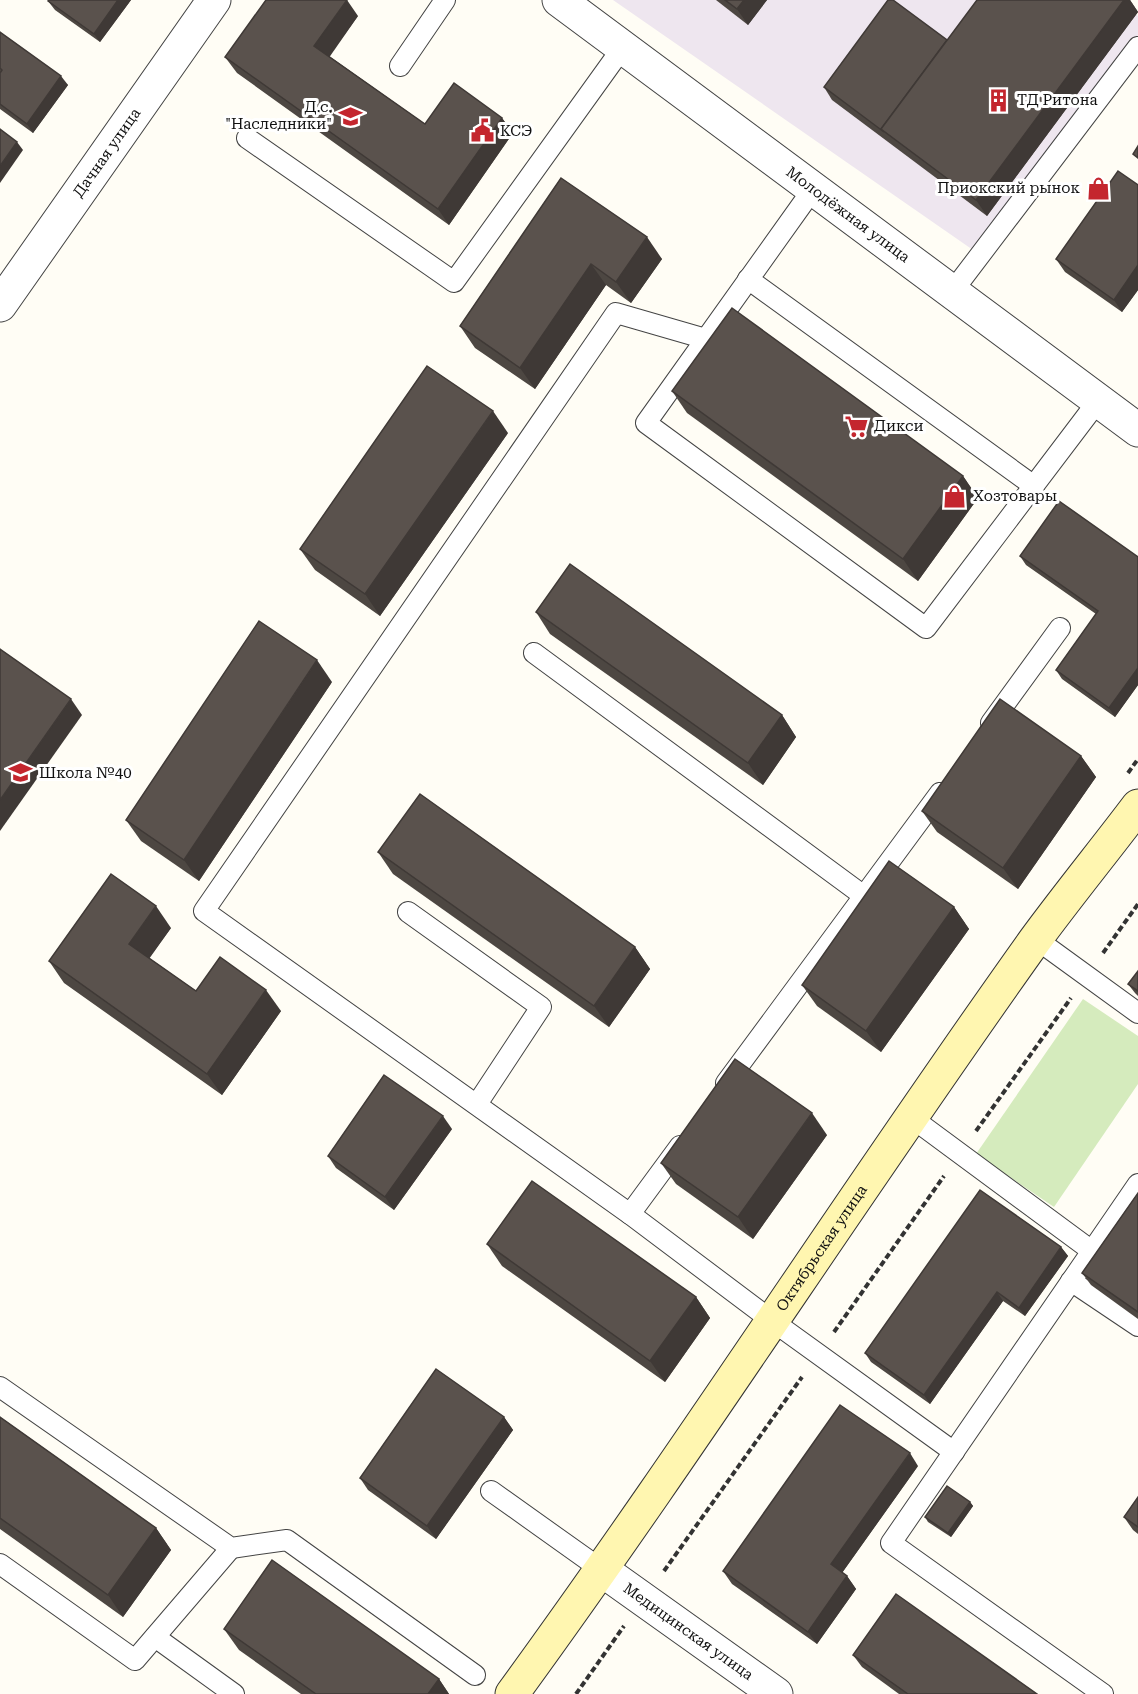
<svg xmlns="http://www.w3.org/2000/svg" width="1138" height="1694" viewBox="0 0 1138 1694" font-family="'Roboto Serif',serif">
<rect width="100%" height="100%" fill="#fffdf5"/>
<polygon fill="#eee6ef" points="613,0 1115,0 1138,16 1138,35 986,259"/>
<polygon fill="#d5ebbd" points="1083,999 1138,1036 1138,1084 1054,1207 976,1154"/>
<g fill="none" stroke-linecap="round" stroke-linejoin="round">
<defs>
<g id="lane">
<polyline points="400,66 445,0"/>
<polyline points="247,138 454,282 623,47"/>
<polyline points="813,189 646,423 926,628 1098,401"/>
<polyline points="748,279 1034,486"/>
<polyline points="952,292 1138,47"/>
<polyline points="534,653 864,896"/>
<polyline points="991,723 1060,628"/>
<polyline points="408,912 541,1007 477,1104"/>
<polyline points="1036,939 1138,1013"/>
<polyline points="726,1083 940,793"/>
<polyline points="912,1118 1092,1251 1138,1184"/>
<polyline points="680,1146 630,1214 204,911 616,313 706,339"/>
<polyline points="630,1214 771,1320 954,1452"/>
<polyline points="1092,1251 891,1543 1103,1694"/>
<polyline points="1071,1281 1138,1326"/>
<polyline points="0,1387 231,1548 287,1540 475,1675"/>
<polyline points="491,1491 602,1570"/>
<polyline points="0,1564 135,1660 231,1548"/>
<polyline points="155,1637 234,1694"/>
</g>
<g id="street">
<path id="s1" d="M559,0L1138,430"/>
<path id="s2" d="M0,305L214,0"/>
<path id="s3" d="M602,1570L776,1694"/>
</g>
<g id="secondary">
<path id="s4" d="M512,1694C692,1447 857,1189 1035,940C1068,895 1104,851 1138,806"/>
</g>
</defs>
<use href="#lane" stroke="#444" stroke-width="22"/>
<use href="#street" stroke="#444" stroke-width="35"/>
<use href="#secondary" stroke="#333" stroke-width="35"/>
<g stroke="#333" stroke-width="4" stroke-dasharray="6 3" stroke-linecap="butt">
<polyline points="1128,773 1138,759"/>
<polyline points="1103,953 1138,904"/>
<polyline points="976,1131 1071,998"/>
<polyline points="834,1332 944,1176"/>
<polyline points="664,1571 802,1377"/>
<polyline points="576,1694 624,1626"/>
</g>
<use href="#lane" stroke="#fff" stroke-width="20"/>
<use href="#street" stroke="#fff" stroke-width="33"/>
<use href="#secondary" stroke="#fff6b0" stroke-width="33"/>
</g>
<g fill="#4d4742">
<polygon points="131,0 100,42 55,10 48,1"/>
<polygon points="716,0 767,0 748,25"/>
<polygon points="1130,0 1138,12 987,216 832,100 824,87 947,40"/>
<polygon points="358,16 329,56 425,124 502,118 513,133 449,225 237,73 225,57"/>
<polygon points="0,32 68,85 33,133 0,109"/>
<polygon points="561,178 662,259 631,303 606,285 535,389 475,348 460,326"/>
<polygon points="1138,185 1138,290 1122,312 1065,272 1056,259"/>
<polygon points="672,391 963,476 978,498 918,581 687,413"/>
<polygon points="508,433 380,616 315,570 300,549"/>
<polygon points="1020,556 1138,557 1138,685 1115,717 1062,679 1056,670 1096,614 1026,565"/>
<polygon points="536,612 782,715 796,737 763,785 550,634"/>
<polygon points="332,682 199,881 141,841 126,820"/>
<polygon points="1081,756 1096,777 1018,889 937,832 922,811"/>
<polygon points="378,852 635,947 650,969 609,1027 393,874"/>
<polygon points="954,907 969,929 881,1052 817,1006 802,985"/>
<polygon points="171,928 149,958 196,991 281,1011 222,1095 64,983 49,961"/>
<polygon points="1138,971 1138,996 1135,993 1128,984"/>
<polygon points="452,1129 394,1210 336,1168 328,1156"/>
<polygon points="827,1135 753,1239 676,1184 661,1163"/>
<polygon points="1138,1193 1138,1319 1091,1285 1082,1273"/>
<polygon points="487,1244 696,1297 710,1318 665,1382 502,1266"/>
<polygon points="1061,1247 1068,1256 1025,1316 1003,1301 930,1404 871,1362 865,1353"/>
<polygon points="0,1417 156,1528 171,1550 123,1617 0,1529"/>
<polygon points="504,1417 513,1430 436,1539 368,1490 360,1478"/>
<polygon points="918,1466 842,1573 847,1576 856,1589 817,1644 732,1584 723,1571"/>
<polygon points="1138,1497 1138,1534 1133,1530 1124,1517"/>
<polygon points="970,1502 973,1506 951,1537 928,1522 925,1517"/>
<polygon points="224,1629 439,1679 449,1694 301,1694 239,1650"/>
<polygon points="853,1655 1037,1694 899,1694 862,1667"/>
</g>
<g fill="#3f3936">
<polygon points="118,0 131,0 100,42 94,34"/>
<polygon points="347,0 358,16 326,62 314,46"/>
<polygon points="744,0 767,0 748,25 737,9"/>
<polygon points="1124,0 1130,0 1138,12 987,216 976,200"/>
<polygon points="61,76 68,85 33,133 27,124"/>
<polygon points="502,118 513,133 449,225 438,209"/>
<polygon points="17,142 23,150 0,183 0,166"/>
<polygon points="647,237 662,259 631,303 616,282"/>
<polygon points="591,264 606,285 535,389 520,368"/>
<polygon points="1138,265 1138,290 1122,312 1114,300"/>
<polygon points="493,411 508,433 380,616 365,594"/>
<polygon points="963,476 978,498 918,581 903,559"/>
<polygon points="317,660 332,682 199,881 184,860"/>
<polygon points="1138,668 1138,685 1115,717 1109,708"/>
<polygon points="71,699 82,715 0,831 0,800"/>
<polygon points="782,715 796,737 763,785 748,763"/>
<polygon points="1081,756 1096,777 1018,889 1003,868"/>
<polygon points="156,906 171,928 144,966 129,944"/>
<polygon points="954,907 969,929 881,1052 866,1031"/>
<polygon points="635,947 650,969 609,1027 594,1006"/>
<polygon points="266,990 281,1011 222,1095 207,1074"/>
<polygon points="812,1113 827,1135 753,1239 738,1217"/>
<polygon points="443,1116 452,1129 394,1210 385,1197"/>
<polygon points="1061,1247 1068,1256 1025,1316 1019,1308"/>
<polygon points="997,1292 1003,1301 930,1404 924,1395"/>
<polygon points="696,1297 710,1318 665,1382 650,1361"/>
<polygon points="504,1417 513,1430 436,1539 427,1526"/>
<polygon points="910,1453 918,1466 839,1577 831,1564"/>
<polygon points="970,1502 973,1506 951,1537 948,1533"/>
<polygon points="156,1528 171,1550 123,1617 108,1595"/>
<polygon points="847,1576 856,1589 817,1644 808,1632"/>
<polygon points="439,1679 449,1694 428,1694"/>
</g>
<g fill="#5a524d" stroke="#3f3936" stroke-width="1.5">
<polygon points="49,0 118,0 94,34 48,1"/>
<polygon points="266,0 347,0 314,46 425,124 454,83 502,118 438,209 225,57"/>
<polygon points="725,0 744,0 737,9"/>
<polygon points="888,0 893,0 947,40 881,129 884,132 824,87"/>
<polygon points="977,0 1124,0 976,200 881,129"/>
<polygon points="0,32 61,76 27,124 0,104 0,73 2,70 0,68"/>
<polygon points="0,129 17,142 0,166"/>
<polygon points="1138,146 1138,158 1133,154"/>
<polygon points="1118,171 1138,185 1138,265 1114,300 1056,259"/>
<polygon points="561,178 647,237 616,282 591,264 520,368 460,326"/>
<polygon points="732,308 963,476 903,559 672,391"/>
<polygon points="427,366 493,411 365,594 300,549"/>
<polygon points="1059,501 1138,557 1138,668 1109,708 1056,670 1098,611 1020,556"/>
<polygon points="570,564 782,715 748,763 536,612"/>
<polygon points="259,621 317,660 184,860 126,820"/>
<polygon points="0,649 71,699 0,800"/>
<polygon points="1000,699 1081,756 1003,868 922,811"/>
<polygon points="420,794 635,947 594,1006 378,852"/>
<polygon points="889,861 954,907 866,1031 802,985"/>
<polygon points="111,874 156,906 129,944 196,991 220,957 266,990 207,1074 49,961"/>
<polygon points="1138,971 1138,991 1128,984"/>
<polygon points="735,1059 812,1113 738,1217 661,1163"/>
<polygon points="384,1075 443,1116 385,1197 328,1156"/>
<polygon points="532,1181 696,1297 650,1361 487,1244"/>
<polygon points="980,1190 1061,1247 1019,1308 997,1292 924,1395 865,1353"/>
<polygon points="1138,1193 1138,1312 1082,1273"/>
<polygon points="436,1369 504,1417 427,1526 360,1478"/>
<polygon points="840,1405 910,1453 831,1564 847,1576 808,1632 723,1571"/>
<polygon points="0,1417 156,1528 108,1595 0,1518"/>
<polygon points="947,1486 970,1502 948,1533 925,1517"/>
<polygon points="1138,1497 1138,1527 1124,1517"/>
<polygon points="272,1560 439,1679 428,1694 316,1694 224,1629"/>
<polygon points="896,1594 1037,1694 908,1694 853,1655"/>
</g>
<defs>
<symbol id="building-bare" viewBox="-9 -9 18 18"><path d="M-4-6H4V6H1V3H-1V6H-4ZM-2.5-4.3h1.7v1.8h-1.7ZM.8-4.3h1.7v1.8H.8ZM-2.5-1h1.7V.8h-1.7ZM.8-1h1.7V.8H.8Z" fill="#c4262e" stroke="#fff" stroke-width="2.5" paint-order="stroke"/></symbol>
<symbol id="school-bare" viewBox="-9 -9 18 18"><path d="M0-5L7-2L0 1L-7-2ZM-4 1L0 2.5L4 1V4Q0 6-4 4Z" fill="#c4262e" stroke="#fff" stroke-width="2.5" paint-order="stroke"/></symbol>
<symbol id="civic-bare" viewBox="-9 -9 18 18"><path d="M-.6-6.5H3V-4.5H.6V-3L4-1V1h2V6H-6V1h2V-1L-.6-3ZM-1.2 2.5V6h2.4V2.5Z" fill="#c4262e" stroke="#fff" stroke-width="2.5" paint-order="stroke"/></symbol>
<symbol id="shop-bare" viewBox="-9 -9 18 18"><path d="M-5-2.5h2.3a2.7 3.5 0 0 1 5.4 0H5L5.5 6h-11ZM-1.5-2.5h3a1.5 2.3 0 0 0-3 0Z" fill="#c4262e" stroke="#fff" stroke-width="2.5" paint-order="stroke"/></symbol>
<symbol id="supermarket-bare" viewBox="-9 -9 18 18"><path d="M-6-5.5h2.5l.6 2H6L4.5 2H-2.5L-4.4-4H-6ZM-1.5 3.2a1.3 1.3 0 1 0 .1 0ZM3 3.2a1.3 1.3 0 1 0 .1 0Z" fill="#c4262e" stroke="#fff" stroke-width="2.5" paint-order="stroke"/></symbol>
</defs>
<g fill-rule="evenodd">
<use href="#building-bare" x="982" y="84" width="33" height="33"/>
<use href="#school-bare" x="334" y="100" width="33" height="33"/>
<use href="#civic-bare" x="466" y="114" width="33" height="33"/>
<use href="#shop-bare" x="1082" y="172" width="33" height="33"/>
<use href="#supermarket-bare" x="840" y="410" width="33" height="33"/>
<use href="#shop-bare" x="938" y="480" width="33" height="33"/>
<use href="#school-bare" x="4" y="756" width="33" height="33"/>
</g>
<g text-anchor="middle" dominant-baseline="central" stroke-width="6" stroke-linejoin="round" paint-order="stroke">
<g font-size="15" fill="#111" stroke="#fff" text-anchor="start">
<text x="1017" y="100">ТД Ритона</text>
<text x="332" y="107" text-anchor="end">Д.с.<tspan x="332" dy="17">"Наследники"</tspan></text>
<text x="500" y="131">КСЭ</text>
<text x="1080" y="188" text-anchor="end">Приокский рынок</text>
<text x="874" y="426">Дикси</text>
<text x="973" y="496">Хозтовары</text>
<text x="39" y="773">Школа №40</text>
</g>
<g font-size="15" fill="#111" stroke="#fff">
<text stroke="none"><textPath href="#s2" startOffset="186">Дачная улица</textPath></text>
<text stroke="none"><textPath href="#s1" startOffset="360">Молодёжная улица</textPath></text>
<text stroke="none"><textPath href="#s4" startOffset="543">Октябрьская улица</textPath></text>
<text stroke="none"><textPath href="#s3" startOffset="106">Медицинская улица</textPath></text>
</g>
</g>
</svg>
